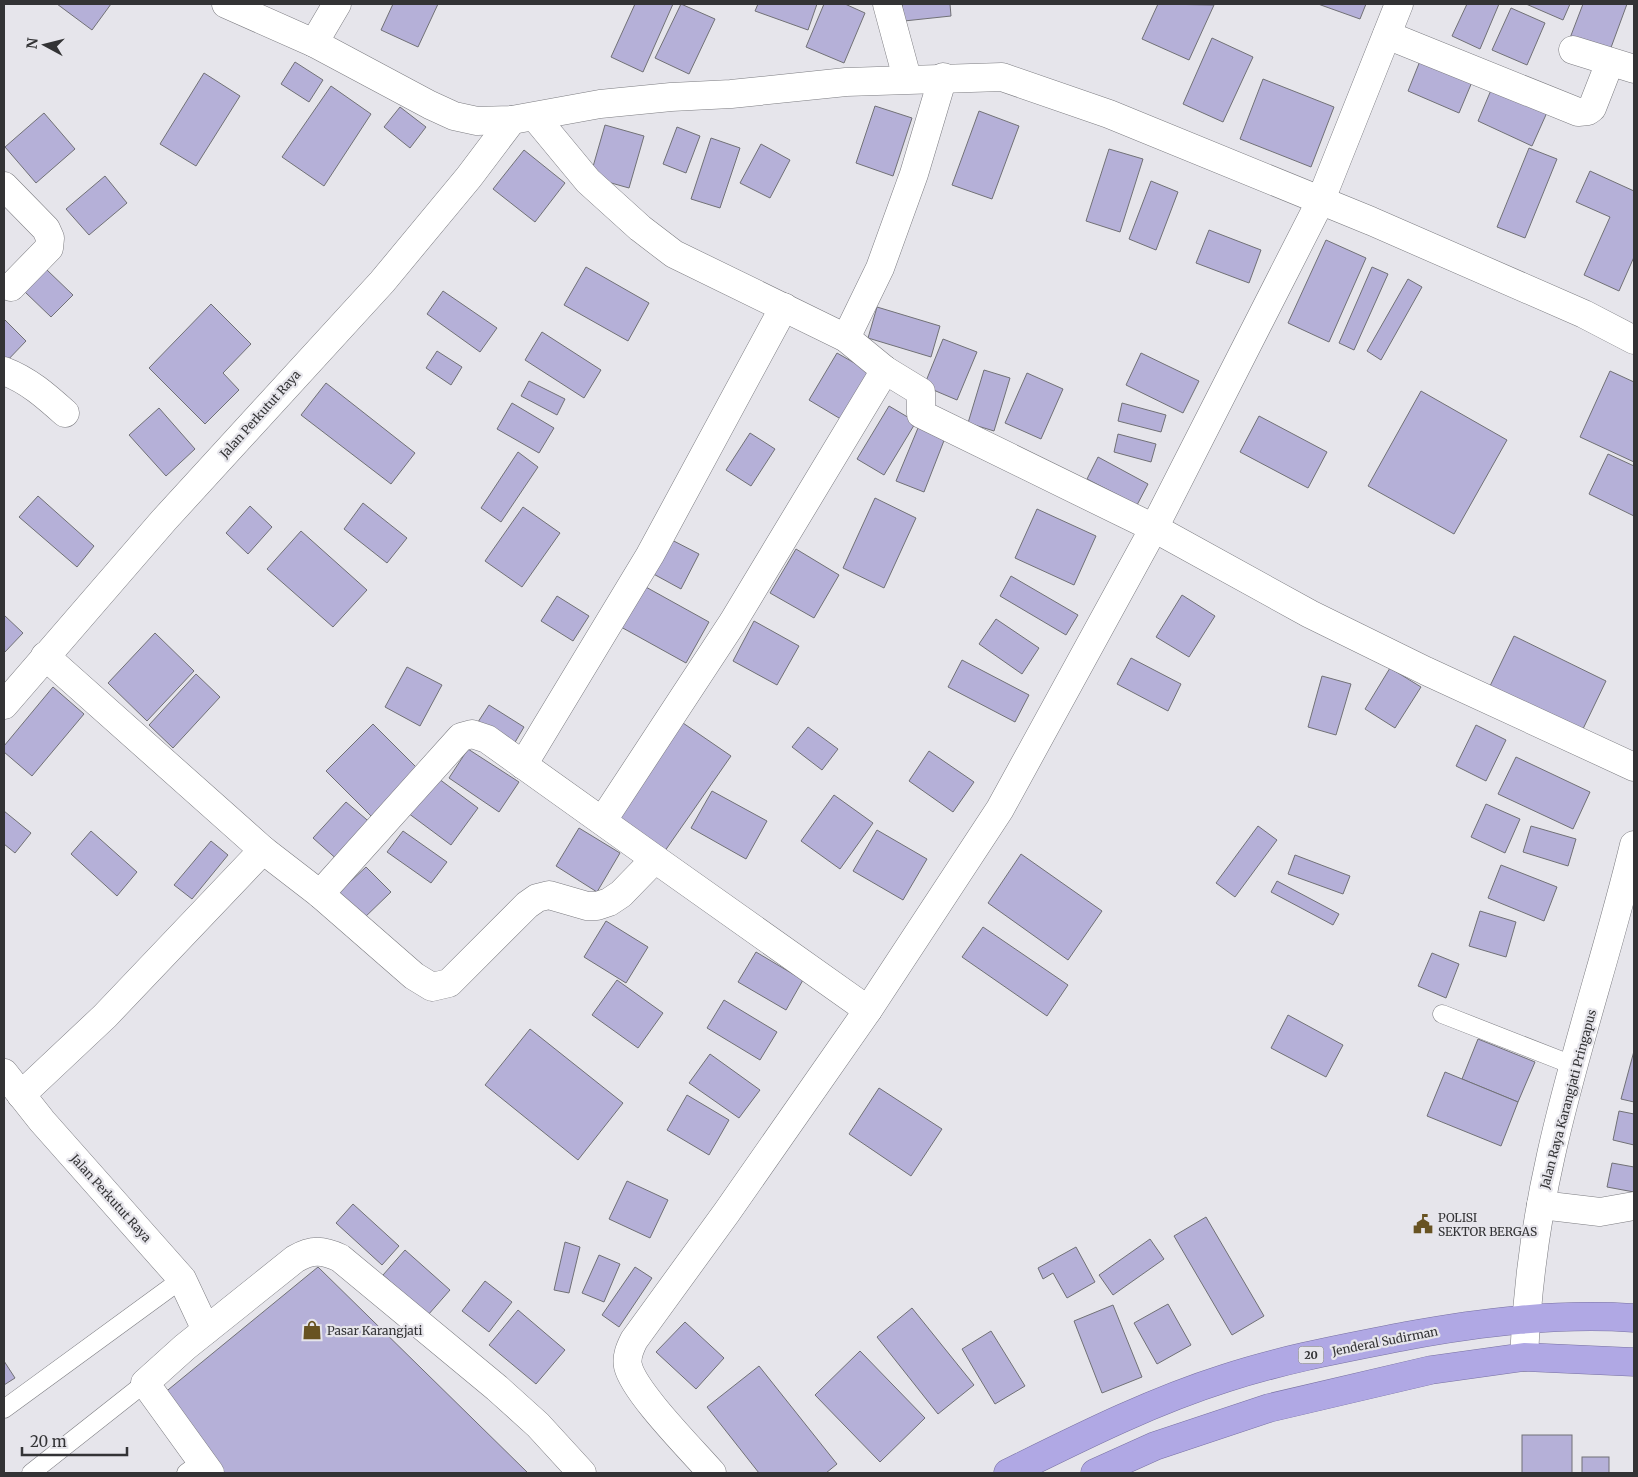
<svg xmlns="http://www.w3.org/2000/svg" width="1638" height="1477" viewBox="0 0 1638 1477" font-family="Merriweather,serif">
<rect width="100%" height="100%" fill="#e6e5eb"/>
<g fill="#b5b0d8" stroke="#717176">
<polygon points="57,4 111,4 92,30"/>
<polygon points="393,4 438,4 418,47 381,30"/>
<polygon points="635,4 673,4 643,72 611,57"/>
<polygon points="681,4 715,19 689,74 655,58"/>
<polygon points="758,4 817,4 808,30 755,11"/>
<polygon points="824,4 845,4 865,13 844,63 806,47"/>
<polygon points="902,4 950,4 951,16 904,21"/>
<polygon points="1158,4 1214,5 1189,60 1142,39"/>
<polygon points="1318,4 1366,4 1360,19"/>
<polygon points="1467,4 1499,4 1480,49 1452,36"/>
<polygon points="1526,4 1570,4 1563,20"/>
<polygon points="1583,4 1627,4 1609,53 1570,38"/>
<polygon points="1511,8 1545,23 1527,65 1492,50"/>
<polygon points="1212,38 1253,57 1223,122 1183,104"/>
<polygon points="1420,61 1472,82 1459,113 1408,91"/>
<polygon points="295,62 323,80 309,102 281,84"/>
<polygon points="204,73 240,96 196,166 160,144"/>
<polygon points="1263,79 1334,107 1311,167 1240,139"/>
<polygon points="1494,83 1549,108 1532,146 1478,121"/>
<polygon points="331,86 371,114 324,186 282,157"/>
<polygon points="875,106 912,118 893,176 856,163"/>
<polygon points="400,107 426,127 410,148 384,127"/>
<polygon points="979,111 1019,126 992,199 952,185"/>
<polygon points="44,113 75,149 36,183 5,147"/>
<polygon points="605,125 644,136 629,188 590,177"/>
<polygon points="677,127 700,136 686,173 663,164"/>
<polygon points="711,138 740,148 720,208 691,199"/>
<polygon points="761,144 790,160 770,198 740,183"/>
<polygon points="1529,148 1557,159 1525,238 1497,227"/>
<polygon points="1109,149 1143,159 1120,232 1086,221"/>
<polygon points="524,150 565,183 535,222 493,189"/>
<polygon points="1590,171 1634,191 1634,257 1619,291 1584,275 1610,217 1576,202"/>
<polygon points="105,176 127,203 89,235 66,209"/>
<polygon points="1151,181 1178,192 1156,250 1129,239"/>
<polygon points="1209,230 1261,250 1249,283 1196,263"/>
<polygon points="1326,240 1366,258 1329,342 1288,323"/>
<polygon points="586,267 649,303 628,341 564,305"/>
<polygon points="1372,267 1388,274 1354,350 1339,343"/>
<polygon points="47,270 73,295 51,317 25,292"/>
<polygon points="1408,279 1422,287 1381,360 1367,351"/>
<polygon points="443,291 497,328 480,352 427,314"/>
<polygon points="211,304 251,344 223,373 239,390 205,424 149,368"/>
<polygon points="877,307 940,326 931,357 868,338"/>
<polygon points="4,319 26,341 4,364"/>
<polygon points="542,332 601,370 584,398 525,360"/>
<polygon points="943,339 977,352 957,400 924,386"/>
<polygon points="437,351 462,367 451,385 426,368"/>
<polygon points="837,353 872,373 844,421 809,400"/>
<polygon points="1141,353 1199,381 1183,413 1126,385"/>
<polygon points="984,370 1010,378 994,431 968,423"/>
<polygon points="1610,371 1634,382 1634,462 1580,437"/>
<polygon points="1027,373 1063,389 1041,439 1005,423"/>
<polygon points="529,381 565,399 557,415 521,396"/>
<polygon points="326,383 415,453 391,484 301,415"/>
<polygon points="1421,391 1507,440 1454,534 1368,486"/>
<polygon points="512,403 554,428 539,453 497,429"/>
<polygon points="1122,403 1166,415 1161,432 1118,421"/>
<polygon points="889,406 916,422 884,475 857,459"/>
<polygon points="159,408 195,449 166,476 129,435"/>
<polygon points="1259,416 1327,452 1308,488 1240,452"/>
<polygon points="918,428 945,438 924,492 896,481"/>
<polygon points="750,433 775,449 751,486 726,470"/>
<polygon points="1118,434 1156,444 1151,462 1114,452"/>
<polygon points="518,452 538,467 501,522 481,508"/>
<polygon points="1608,454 1634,466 1634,516 1589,494"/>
<polygon points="1098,457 1148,484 1137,505 1087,479"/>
<polygon points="38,496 94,546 77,567 19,517"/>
<polygon points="875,498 916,518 884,588 843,568"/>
<polygon points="363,503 407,538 387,563 344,529"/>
<polygon points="250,506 272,527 248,554 226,533"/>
<polygon points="523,507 560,533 522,587 485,561"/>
<polygon points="1037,509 1096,536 1074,585 1015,558"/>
<polygon points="301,531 367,590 333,627 267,569"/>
<polygon points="666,537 699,554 681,589 648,571"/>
<polygon points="796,549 839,575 814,618 770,593"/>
<polygon points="1011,576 1078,615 1066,635 1000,596"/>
<polygon points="644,586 709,622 686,663 621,627"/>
<polygon points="1182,595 1215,616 1189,657 1156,637"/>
<polygon points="557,596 589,616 573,641 541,621"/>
<polygon points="4,615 23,633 4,653"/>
<polygon points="996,619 1039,648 1022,674 979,644"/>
<polygon points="754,621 799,646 777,685 733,661"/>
<polygon points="155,633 194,671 147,721 108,683"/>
<polygon points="1514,636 1606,681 1582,731 1490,686"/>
<polygon points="1131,658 1181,684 1168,711 1117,684"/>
<polygon points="962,660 1029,695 1015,722 948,687"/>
<polygon points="407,667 442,685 420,726 385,707"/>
<polygon points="1390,668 1421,687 1395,728 1365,709"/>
<polygon points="196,674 220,697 173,748 149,725"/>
<polygon points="1322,676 1351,684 1336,735 1308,727"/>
<polygon points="53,687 84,714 32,776 4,752 4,746"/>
<polygon points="489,705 524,727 514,744 478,722"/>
<polygon points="683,723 731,756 660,858 612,825"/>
<polygon points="373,724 423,774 377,822 326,771"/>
<polygon points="1476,725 1506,740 1486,781 1456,766"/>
<polygon points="808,727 838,749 822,770 792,747"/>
<polygon points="468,749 519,782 499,812 449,778"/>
<polygon points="929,751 974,782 953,812 909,781"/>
<polygon points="1516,757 1590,792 1573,829 1498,794"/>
<polygon points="435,776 478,808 451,845 408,813"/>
<polygon points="712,791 767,821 746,859 691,828"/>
<polygon points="834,795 873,823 840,869 801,841"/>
<polygon points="346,802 373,825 340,862 313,838"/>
<polygon points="1486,804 1520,819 1505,853 1471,837"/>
<polygon points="4,811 31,833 15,853 4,844"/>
<polygon points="1258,826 1277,840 1235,897 1216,883"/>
<polygon points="1531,826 1576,839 1568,866 1523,852"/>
<polygon points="579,828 620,853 597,892 556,866"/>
<polygon points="877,830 927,859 903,900 853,871"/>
<polygon points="91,831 137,872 117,896 71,854"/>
<polygon points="403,831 447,862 431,883 387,852"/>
<polygon points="211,841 228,855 192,899 174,885"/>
<polygon points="1021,854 1102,911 1068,960 988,903"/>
<polygon points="1295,855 1350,876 1343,894 1288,874"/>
<polygon points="1501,865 1557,887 1544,921 1488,898"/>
<polygon points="366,867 391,892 362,920 337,894"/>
<polygon points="1277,881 1339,914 1333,925 1271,892"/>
<polygon points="1480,911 1516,922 1506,957 1469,946"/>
<polygon points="606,921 648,947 626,983 584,957"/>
<polygon points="983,927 1068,985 1047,1016 962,957"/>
<polygon points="756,952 803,980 786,1010 738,982"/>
<polygon points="1432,953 1459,964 1446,998 1418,986"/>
<polygon points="617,980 663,1013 638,1048 592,1015"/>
<polygon points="724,1000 777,1032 760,1060 707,1028"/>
<polygon points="1288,1015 1343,1045 1326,1077 1271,1048"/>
<polygon points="530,1029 623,1103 578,1160 485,1085"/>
<polygon points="1478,1039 1535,1062 1518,1102 1462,1079"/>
<polygon points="1634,1051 1634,1102 1621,1099"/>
<polygon points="710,1054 760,1090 739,1118 689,1083"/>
<polygon points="1445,1072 1518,1102 1501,1146 1427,1116"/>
<polygon points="879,1088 942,1129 911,1176 849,1134"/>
<polygon points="687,1095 729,1120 709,1155 667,1130"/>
<polygon points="1619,1111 1634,1114 1634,1145 1613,1140"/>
<polygon points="1612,1163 1634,1167 1634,1192 1607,1187"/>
<polygon points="627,1181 668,1200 650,1238 609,1219"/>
<polygon points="353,1204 399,1246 382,1265 336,1223"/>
<polygon points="1206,1217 1264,1316 1232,1335 1174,1236"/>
<polygon points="1150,1239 1164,1259 1113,1295 1099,1275"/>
<polygon points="565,1242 580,1247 569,1293 554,1290"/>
<polygon points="1076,1247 1095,1282 1067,1298 1053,1273 1043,1279 1038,1268"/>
<polygon points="405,1250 450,1290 428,1315 383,1275"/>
<polygon points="599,1255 620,1264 604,1302 582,1293"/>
<polygon points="318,1267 528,1473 224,1473 163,1394"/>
<polygon points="635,1267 652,1278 619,1327 602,1315"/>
<polygon points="485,1281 512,1302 489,1332 462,1311"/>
<polygon points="1168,1304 1191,1345 1157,1364 1134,1323"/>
<polygon points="1113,1305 1142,1377 1102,1393 1074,1321"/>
<polygon points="912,1308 974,1385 938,1414 877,1337"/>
<polygon points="518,1310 565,1350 536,1384 489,1345"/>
<polygon points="685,1322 724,1358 696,1389 656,1352"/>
<polygon points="991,1331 1025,1386 995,1404 962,1349"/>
<polygon points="860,1351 925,1418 880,1462 815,1395"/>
<polygon points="4,1361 15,1378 4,1385"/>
<polygon points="759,1366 837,1464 826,1473 759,1473 707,1407"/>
<rect x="1522" y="1435" width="50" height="38"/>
<rect x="1582" y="1457" width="27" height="16"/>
</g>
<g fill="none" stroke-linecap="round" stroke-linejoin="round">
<defs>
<g id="service">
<polyline points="1442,1014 1575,1066"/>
<polyline points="4,1409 182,1279"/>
<polyline points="31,1473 145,1383"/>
<polyline points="186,1473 201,1462"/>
</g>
<g id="minor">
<polyline points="226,4 314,43 430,105 454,116 477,121 512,120 600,104 671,97 731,94 846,82 1002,77 1109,114 1371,221 1584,314 1634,340"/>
<polyline points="887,4 907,78"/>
<polyline points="1387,35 1578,112 1588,111 1592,108 1610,62"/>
<polyline points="314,43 337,4"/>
<polyline points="1573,50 1634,69"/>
<polyline points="535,117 588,181 640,228 674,254 846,338 885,370 921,392 921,414 1154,528 1310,614 1426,671 1634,767"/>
<polyline points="4,186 46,229 50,238 49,248 11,287"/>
<polyline points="846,338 880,268 914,174 943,77"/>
<path d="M4,371C28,380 46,396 65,413"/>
<polyline points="45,656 263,850 320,894 414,976 432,987 449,983 527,905 537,898 549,895 587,906 597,906 609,902 621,894 655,859 868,1010"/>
<polyline points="4,705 164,520 382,282 469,177 512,120"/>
<polyline points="523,765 650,555 784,307"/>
<polyline points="603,820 733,622 885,370"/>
<polyline points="320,894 461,737 472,734 487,739 655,859"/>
<polyline points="4,1073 42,1121 182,1279 206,1330"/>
<polyline points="21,1095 105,1016 263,850"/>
<polyline points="1541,1205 1600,1212 1634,1206"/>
<path d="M210,1473L145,1383L185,1347L295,1259C312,1249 323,1250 340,1258L497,1388L538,1425L582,1473"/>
<path d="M712,1473C692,1450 634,1392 628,1366C626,1357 630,1348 634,1340L727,1212L868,1010L1000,809L1154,528L1320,202L1399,4"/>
</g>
<path id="tertiary" d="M1524,1357C1527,1289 1536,1221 1551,1155C1574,1051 1609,949 1634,845"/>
<g id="trunk">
<path d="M1008,1473C1079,1438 1150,1402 1226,1378C1284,1359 1345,1348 1406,1336C1482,1322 1557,1313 1634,1318"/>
<polyline points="1095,1473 1155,1446 1269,1408 1431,1370 1524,1357 1634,1362"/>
</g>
</defs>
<use href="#service" stroke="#7c7c81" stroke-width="19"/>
<use href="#minor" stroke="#7c7c81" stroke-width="29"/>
<use href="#tertiary" stroke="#7c7c81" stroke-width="29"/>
<use href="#trunk" stroke="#7871a2" stroke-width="29"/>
<use href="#service" stroke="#fff" stroke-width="18"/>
<use href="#minor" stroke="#fff" stroke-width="28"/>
<use href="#tertiary" stroke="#fff" stroke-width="28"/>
<use href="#trunk" stroke="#b0a8e4" stroke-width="28"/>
</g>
<defs>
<symbol id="civic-bare" viewBox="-9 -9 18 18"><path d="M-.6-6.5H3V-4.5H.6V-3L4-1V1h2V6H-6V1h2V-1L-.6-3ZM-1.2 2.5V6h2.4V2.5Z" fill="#685322" stroke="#e6e5eb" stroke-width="2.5" paint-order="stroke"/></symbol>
<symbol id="shop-bare" viewBox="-9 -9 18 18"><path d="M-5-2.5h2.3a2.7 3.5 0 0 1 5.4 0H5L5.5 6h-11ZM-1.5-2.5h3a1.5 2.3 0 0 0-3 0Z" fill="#685322" stroke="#e6e5eb" stroke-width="2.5" paint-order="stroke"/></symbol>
</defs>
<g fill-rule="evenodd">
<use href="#civic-bare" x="1409" y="1210" width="28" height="28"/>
<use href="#shop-bare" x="298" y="1316" width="28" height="28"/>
</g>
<g text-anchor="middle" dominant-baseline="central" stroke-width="4.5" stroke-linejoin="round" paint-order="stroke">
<rect fill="#e6e5eb" stroke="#69686c" stroke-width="1" x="1298.5" y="1346.5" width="25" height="17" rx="4"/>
<g font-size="11" font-weight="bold" fill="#333335">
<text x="1311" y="1355">20</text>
</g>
<g font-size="12" fill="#333335" stroke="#e6e5eb">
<text transform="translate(260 414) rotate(-48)">Jalan Perkutut Raya</text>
<text transform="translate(1568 1099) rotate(-75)">Jalan Raya Karangjati Pringapus</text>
<text transform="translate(111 1198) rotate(48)">Jalan Perkutut Raya</text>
<text transform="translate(1385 1341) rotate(-11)">Jenderal Sudirman</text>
</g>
<g font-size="12" fill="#333335" stroke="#e6e5eb" text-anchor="start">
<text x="1438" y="1217">POLISI<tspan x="1438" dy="14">SEKTOR BERGAS</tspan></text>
<text x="327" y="1330">Pasar Karangjati</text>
</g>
</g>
<rect width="1638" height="1477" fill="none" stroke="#333335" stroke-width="10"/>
<g transform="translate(45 45) rotate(277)" stroke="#e6e5eb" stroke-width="4" paint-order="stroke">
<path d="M0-4L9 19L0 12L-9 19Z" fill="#333335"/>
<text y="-8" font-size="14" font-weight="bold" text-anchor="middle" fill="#333335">N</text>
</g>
<path d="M22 1447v8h105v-8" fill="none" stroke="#333335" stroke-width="2.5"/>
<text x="30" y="1447" font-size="15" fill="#333335" stroke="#e6e5eb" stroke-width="4" paint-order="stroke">20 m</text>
</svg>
